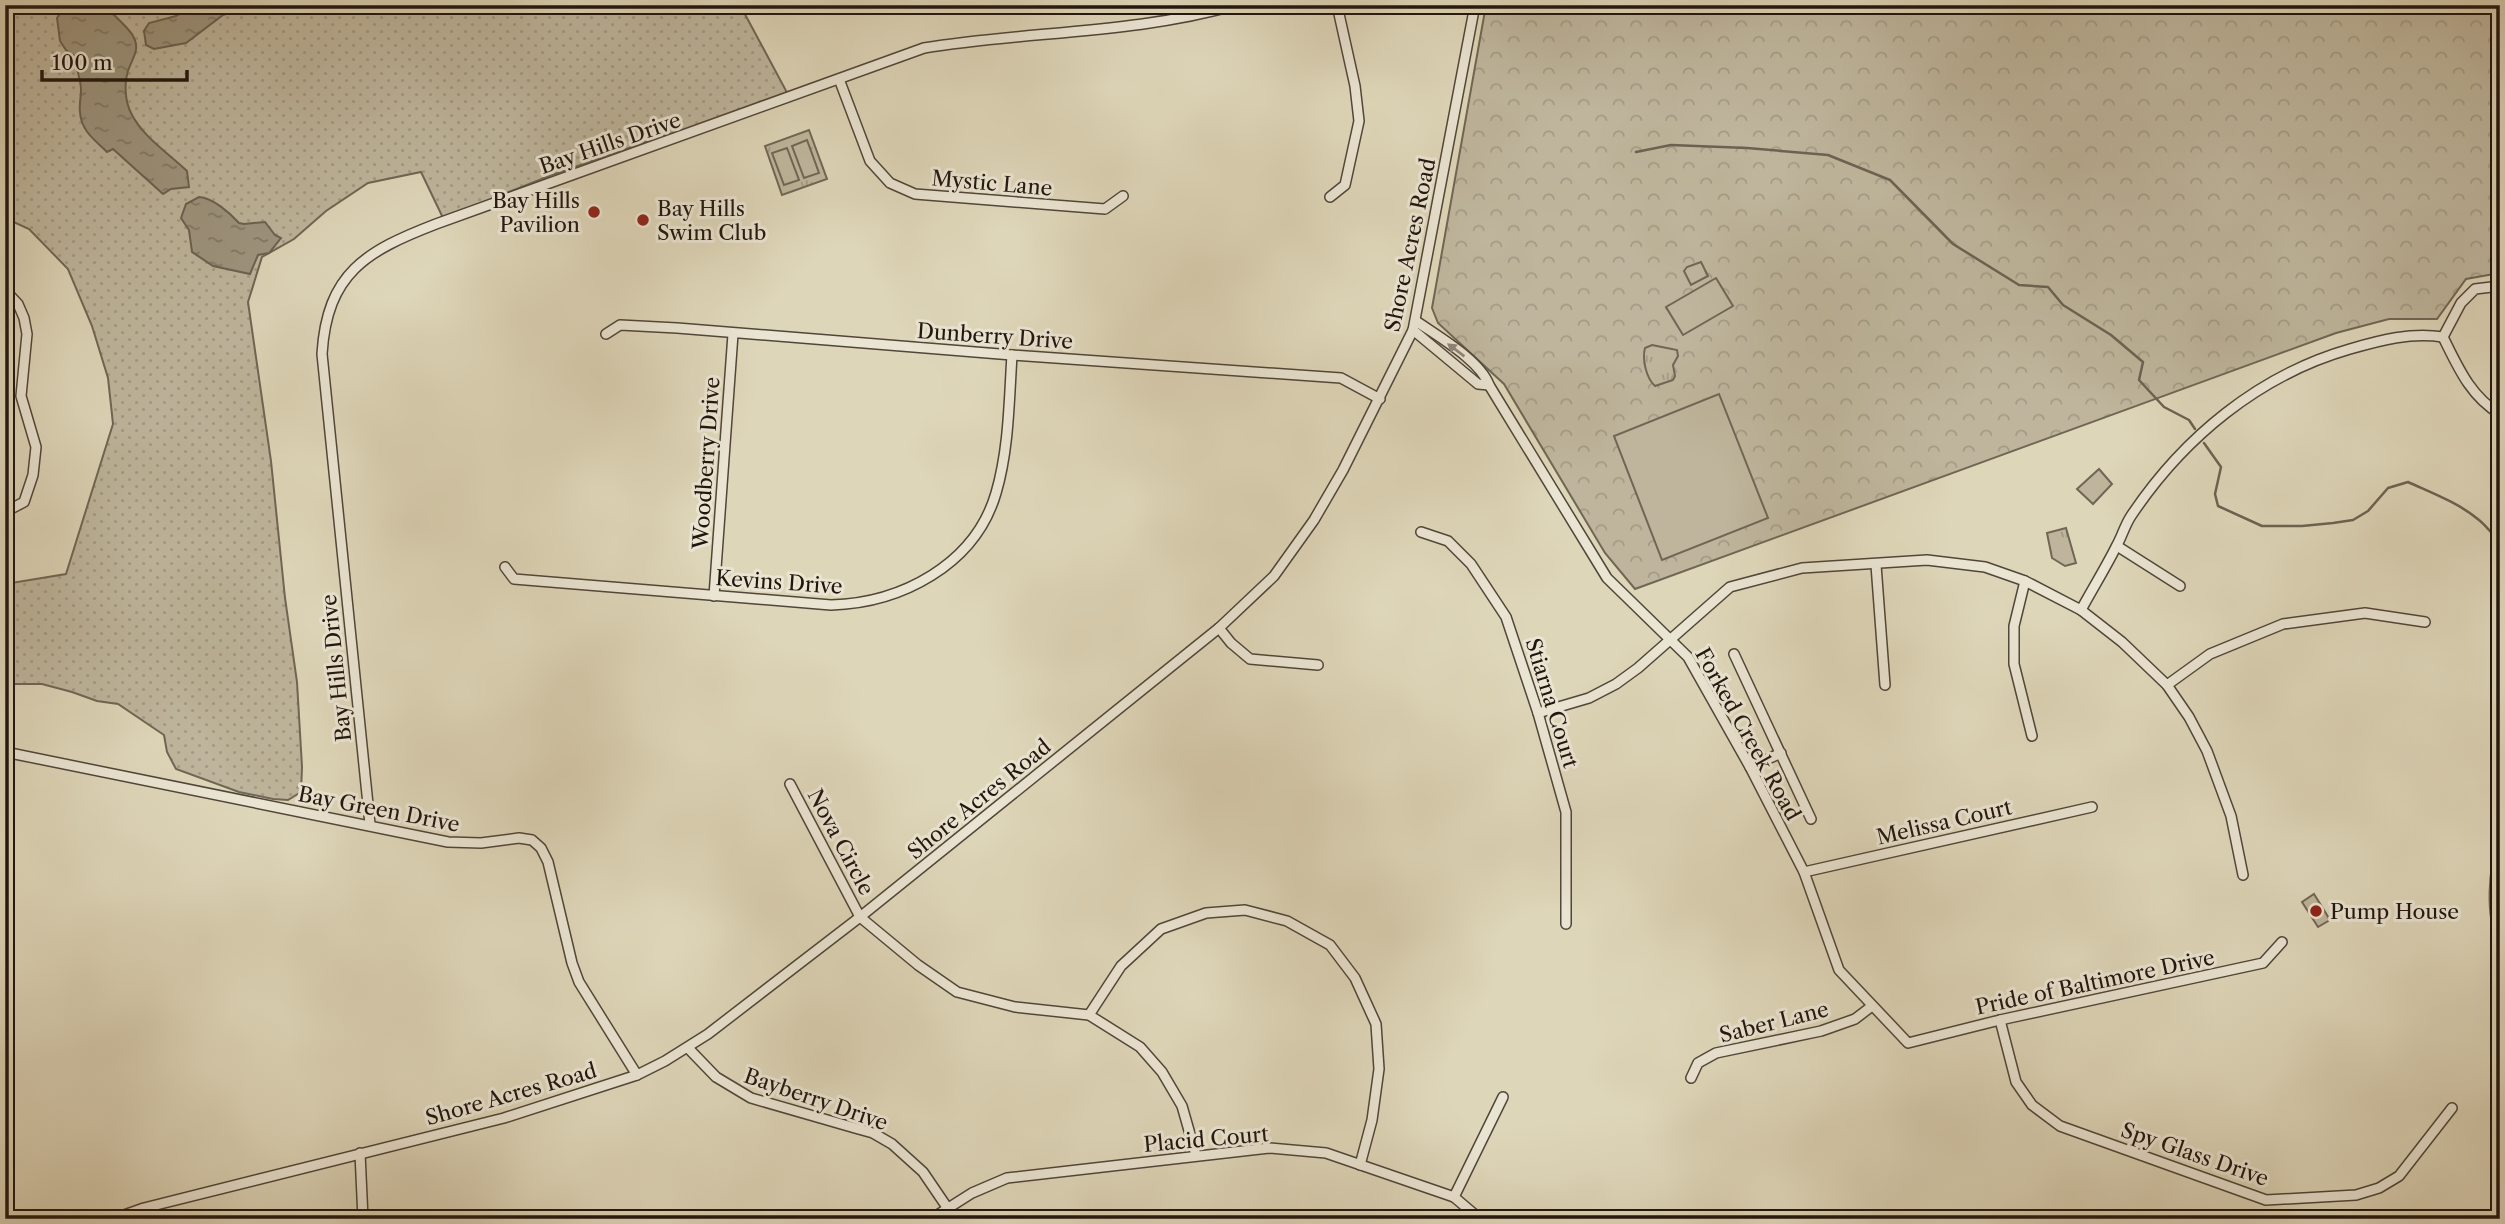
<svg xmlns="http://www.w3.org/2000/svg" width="2505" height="1224" viewBox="0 0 2505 1224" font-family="'Libre Caslon Text',serif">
<defs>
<pattern id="grass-dots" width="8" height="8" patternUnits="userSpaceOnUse" patternTransform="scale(1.75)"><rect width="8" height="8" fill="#beb59c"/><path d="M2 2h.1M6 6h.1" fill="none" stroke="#a39b85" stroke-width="1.8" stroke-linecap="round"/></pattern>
<pattern id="forest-crowns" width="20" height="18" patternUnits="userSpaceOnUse" patternTransform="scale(1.75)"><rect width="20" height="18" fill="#beb59c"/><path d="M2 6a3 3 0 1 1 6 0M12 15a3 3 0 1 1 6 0" fill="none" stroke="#a39b85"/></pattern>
<pattern id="park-tufts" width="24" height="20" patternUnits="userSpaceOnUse" patternTransform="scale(1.75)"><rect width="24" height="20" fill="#beb59c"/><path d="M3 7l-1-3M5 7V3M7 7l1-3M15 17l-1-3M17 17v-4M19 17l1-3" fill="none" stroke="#a39b85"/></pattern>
<pattern id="water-ripples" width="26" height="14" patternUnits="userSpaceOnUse" patternTransform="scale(1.75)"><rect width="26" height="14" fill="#9e957f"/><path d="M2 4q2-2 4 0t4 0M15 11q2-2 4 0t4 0" fill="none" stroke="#807966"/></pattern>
</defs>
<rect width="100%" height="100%" fill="#ded6b9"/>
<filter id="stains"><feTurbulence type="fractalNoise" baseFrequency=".00286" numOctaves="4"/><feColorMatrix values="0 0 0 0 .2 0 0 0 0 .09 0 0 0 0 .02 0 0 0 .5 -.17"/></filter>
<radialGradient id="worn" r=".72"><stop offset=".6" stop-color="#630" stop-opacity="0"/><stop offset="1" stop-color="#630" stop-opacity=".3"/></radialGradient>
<polygon fill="url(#grass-dots)" stroke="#706655" stroke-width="2" points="5,5 740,5 791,100 666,135 552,175 443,218 421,172 368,183 326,211 294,239 262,257 248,302 271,461 285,598 297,682 302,767 301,792 288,800 273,799 239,792 176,769 167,752 164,735 118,704 97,701 72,692 42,684 5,684 5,584 66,574 113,424 108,378 92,326 68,269 29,229 5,218"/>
<polygon fill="url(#forest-crowns)" stroke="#706655" stroke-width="2" points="1486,5 2500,5 2500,273 2466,279 2437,319 2389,319 2336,333 1635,589 1605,553 1504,384 1438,323 1432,308"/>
<g fill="url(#park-tufts)" stroke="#706655" stroke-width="2">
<polygon points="809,130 827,179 782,195 765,146"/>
<polygon points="1701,262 1708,276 1691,285 1684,271 1687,267"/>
<path d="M1652,345L1677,350L1678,356L1673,365L1675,376L1673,380L1655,386C1646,378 1642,359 1645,348Z"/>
<polygon points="2066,528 2076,563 2065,566 2052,558 2047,533"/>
</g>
<g fill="#beb59c" stroke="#706655" stroke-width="2">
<polygon points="807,140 819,173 804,178 792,146"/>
<polygon points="787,148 799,180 784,185 772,153"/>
<polygon points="1716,278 1733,306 1683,335 1666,307"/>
<polygon points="1719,394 1768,518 1662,560 1614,436"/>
<polygon points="2099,469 2112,484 2093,504 2077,489"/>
<polygon points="2314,894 2330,920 2318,927 2302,902"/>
</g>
<g fill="url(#water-ripples)" stroke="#6c6252" stroke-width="2">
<path d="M104,5C111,13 129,28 133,36C141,50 132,58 128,71C124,84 125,101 131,113C142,136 168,153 187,171L189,187L171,189L163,194L113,149L107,152C95,140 81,131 80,112C79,105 81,97 81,90C81,78 75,69 76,57L66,50L60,41L57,18L65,6Z"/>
<polygon points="194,5 256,5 251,9 244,8 223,15 186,43 154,49 146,45 144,31 149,23 176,16"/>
<path d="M199,197C213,198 230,213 239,223L244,224L265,222L275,235L281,238L269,253L258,255L250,274L213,266L192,252L189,230L181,218L186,204Z"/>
</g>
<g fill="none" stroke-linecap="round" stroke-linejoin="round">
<g stroke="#6c6252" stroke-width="2.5">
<polyline points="1636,152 1671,145 1747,148 1828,155 1890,180 1953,244 2019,285 2048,287 2063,305 2111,335 2143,362 2139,380 2164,407 2189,420 2195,429"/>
<path d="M2204,443L2221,467L2215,494L2218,506L2262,526H2302L2333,523L2353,520L2368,511L2388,488L2408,482C2432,493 2459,503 2479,520C2487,526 2491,535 2500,539"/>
<path d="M2500,835C2489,868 2484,914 2500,947"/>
</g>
<defs>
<g id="minor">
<polyline points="839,79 870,161 890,183 915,194 1105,209 1123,196"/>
<polyline points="1330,197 1345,185 1359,121 1355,86 1337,5"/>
<polyline points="5,290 18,304 24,318 27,334 21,396 36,447 33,475 24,502 5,512"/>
<path d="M1416,321C1437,336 1480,360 1489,385L1607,578L1688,657L1750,767L1804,872L1839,970L1908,1043L2000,1020L2263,963L2282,942"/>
<polyline points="1413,330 1478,384 1489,385"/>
<polyline points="606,334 620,325 677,328 1012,355 1341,378 1380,399"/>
<path d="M2443,337C2458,367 2470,396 2500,414"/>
<polyline points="1421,532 1448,541 1471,564 1506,617 1538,713 1566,812 1566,924"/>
<polyline points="2117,546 2180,586"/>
<polyline points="1876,565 1885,685"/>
<path d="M505,567L514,579L831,605C901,603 975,565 996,493C1009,449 1009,401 1012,355"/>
<polyline points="2025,581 2014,626 2014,664 2032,736"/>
<polyline points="714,596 733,334"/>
<path d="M2081,610C2093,588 2106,567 2117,545C2122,536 2125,525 2131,516C2183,438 2259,375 2350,349C2381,340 2411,332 2443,337L2461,303L2475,289L2500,286"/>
<polyline points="1219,628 1231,643 1250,659 1318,665"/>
<polyline points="1734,654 1811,819"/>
<polyline points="2167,685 2210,654 2283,624 2365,613 2425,622"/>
<polyline points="1538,713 1589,698 1616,684 1638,668 1730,587 1802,568 1927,560 1985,567 2025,581 2081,610 2122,642 2167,685 2189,717 2207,751 2231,816 2243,875"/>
<polyline points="5,752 448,842 481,843 519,838 532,840 541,848 548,862 572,963 579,982 637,1075"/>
<polyline points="1750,767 1781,753"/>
<polyline points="790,784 860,917 918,965 957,992 1015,1007 1089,1015 1140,1047 1162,1072 1182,1106 1196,1155"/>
<path d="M370,824L322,354C327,273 366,251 436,224L924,48C1028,31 1135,34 1236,5"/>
<polyline points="1804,872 2092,807"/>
<polyline points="1089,1015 1121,966 1161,929 1206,913 1245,910 1287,921 1330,945 1355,978 1376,1024 1379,1069 1372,1120 1360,1165"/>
<polyline points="2000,1020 2016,1082 2032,1105 2060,1126 2266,1200 2356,1195 2379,1188 2399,1176 2452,1108"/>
<polyline points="688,1048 716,1077 751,1098 855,1128 873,1133 892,1144 923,1172 955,1219"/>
<polyline points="1691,1078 1698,1063 1716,1053 1821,1031 1855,1019 1872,1006"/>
<polyline points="360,1153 363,1219"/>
<polyline points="1454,1197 1503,1097"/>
<polyline points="113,1219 144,1208 504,1118 637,1075 665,1061 708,1034 860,917 1219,628 1274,576 1314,520 1343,470 1413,330 1475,5"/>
<polyline points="931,1219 972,1193 1007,1178 1269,1148 1326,1153 1454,1197 1480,1219"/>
</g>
</defs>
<use href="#minor" stroke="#504639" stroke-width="12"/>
<use href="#minor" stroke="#eae4d2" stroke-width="9"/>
</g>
<defs><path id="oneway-solid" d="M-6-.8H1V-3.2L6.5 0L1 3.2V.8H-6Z" transform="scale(1.75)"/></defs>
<use fill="#90877a" href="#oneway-solid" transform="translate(1456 350) rotate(-143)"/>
<g fill="#8f2418" stroke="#eae4d2" stroke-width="2.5">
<circle cx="594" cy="212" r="7"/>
<circle cx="643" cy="220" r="7"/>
<circle cx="2316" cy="911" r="7"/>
</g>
<g text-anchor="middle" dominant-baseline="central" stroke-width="6" stroke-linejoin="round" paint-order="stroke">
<g font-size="21" fill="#21160e" stroke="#eae4d2">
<text transform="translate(610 143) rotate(-19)">Bay Hills Drive</text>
<text transform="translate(992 183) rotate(5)">Mystic Lane</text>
<text transform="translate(1410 245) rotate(-78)">Shore Acres Road</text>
<text transform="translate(995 336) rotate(4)">Dunberry Drive</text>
<text transform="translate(706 463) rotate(-86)">Woodberry Drive</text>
<text transform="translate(779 582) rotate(4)">Kevins Drive</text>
<text transform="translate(336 668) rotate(-96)">Bay Hills Drive</text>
<text transform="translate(1552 703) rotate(73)">Stiarna Court</text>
<text transform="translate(1748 734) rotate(61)">Forked Creek Road</text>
<text transform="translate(979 799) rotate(-39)">Shore Acres Road</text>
<text transform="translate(379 809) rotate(11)">Bay Green Drive</text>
<text transform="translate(1944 822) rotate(-13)">Melissa Court</text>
<text transform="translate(841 842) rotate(62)">Nova Circle</text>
<text transform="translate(2095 982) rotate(-12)">Pride of Baltimore Drive</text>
<text transform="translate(1774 1022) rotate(-14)">Saber Lane</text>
<text transform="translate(511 1094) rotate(-16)">Shore Acres Road</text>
<text transform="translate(816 1099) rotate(19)">Bayberry Drive</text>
<text transform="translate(1206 1139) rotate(-5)">Placid Court</text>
<text transform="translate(2195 1154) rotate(19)">Spy Glass Drive</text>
</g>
<g font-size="21" fill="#21160e" stroke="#eae4d2" text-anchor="start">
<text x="580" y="200" text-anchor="end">Bay Hills<tspan x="580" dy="24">Pavilion</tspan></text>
<text x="657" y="208">Bay Hills<tspan x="657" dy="24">Swim Club</tspan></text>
<text x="2330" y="911">Pump House</text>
</g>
</g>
<rect width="2505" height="1224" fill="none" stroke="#ded6b9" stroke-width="28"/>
<rect x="7" y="7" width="2491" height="1210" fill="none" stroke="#21160e" stroke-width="3.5"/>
<rect x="14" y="14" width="2477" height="1196" fill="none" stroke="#21160e" stroke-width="2"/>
<path d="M42 70v10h145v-10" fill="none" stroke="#21160e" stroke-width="3.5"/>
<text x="52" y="70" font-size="21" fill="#21160e" stroke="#eae4d2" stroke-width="5" paint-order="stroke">100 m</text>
<rect width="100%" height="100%" filter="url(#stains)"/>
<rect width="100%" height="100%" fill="url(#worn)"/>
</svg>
